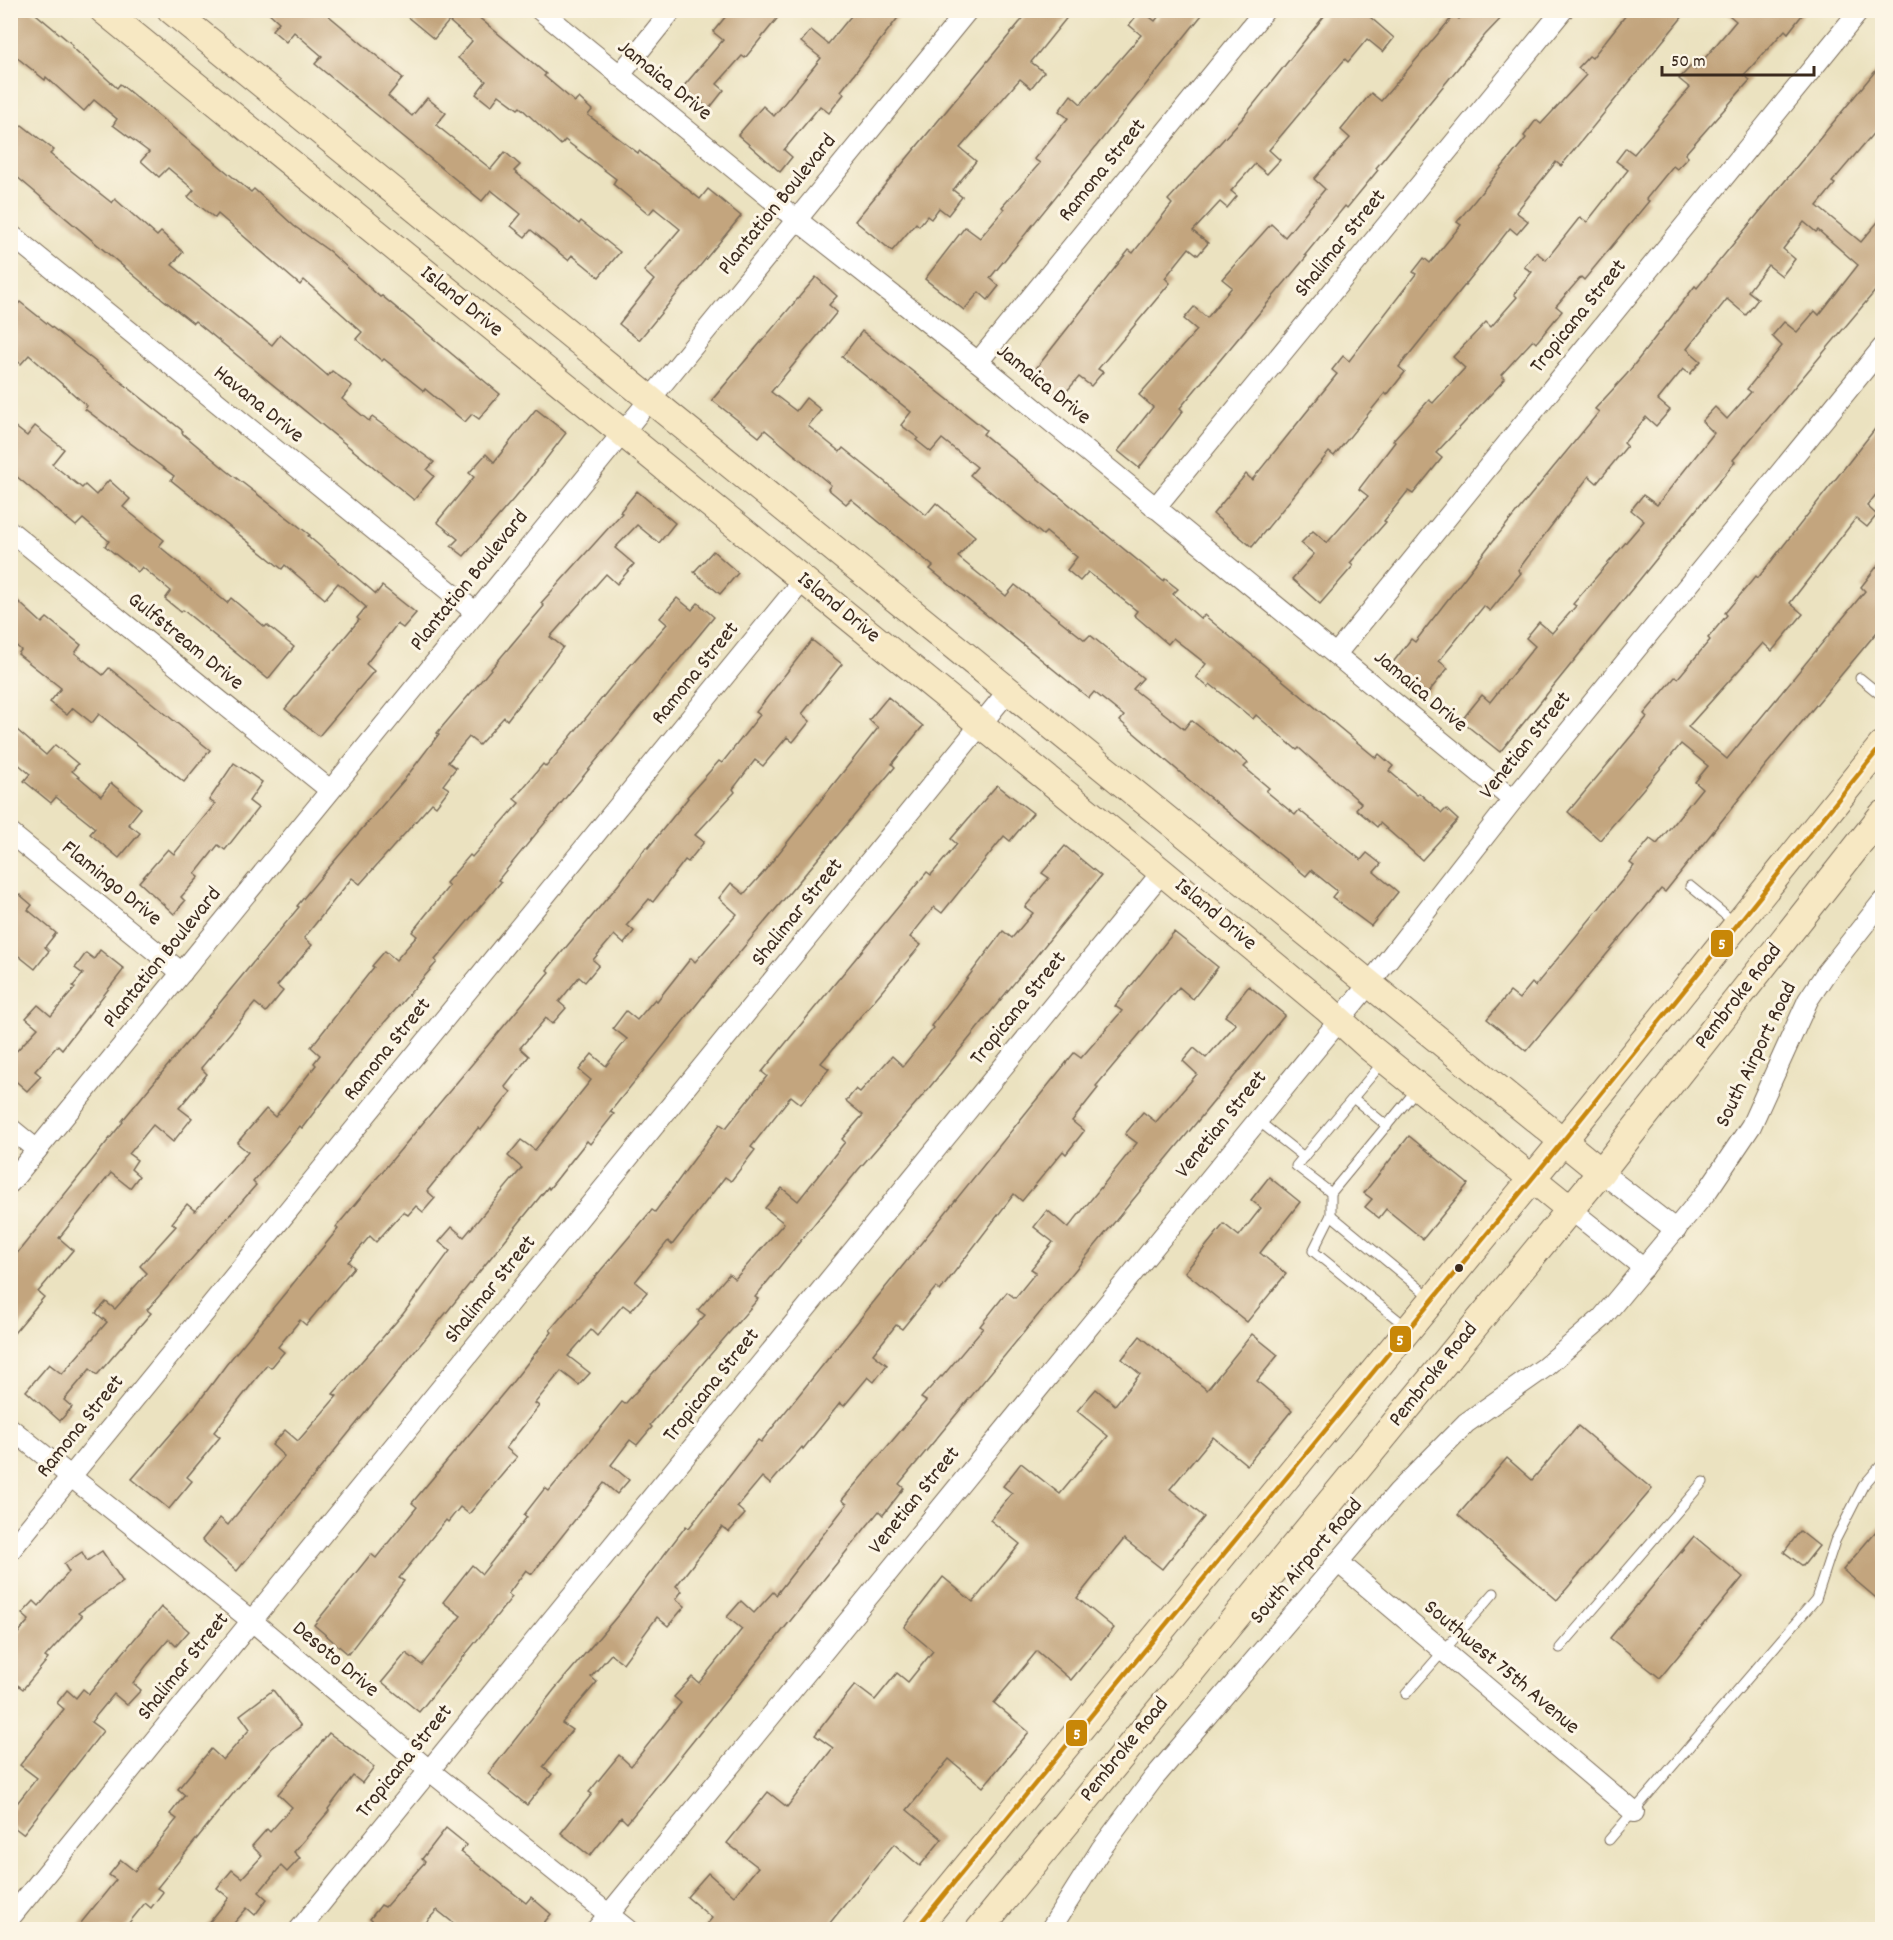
<svg xmlns="http://www.w3.org/2000/svg" width="1893" height="1940" viewBox="0 0 1893 1940" font-family="Dekko,sans-serif">
<rect width="100%" height="100%" fill="#fcf5e5"/>
<filter id="ink" filterUnits="userSpaceOnUse"><feTurbulence type="fractalNoise" baseFrequency=".0167" numOctaves="2"/><feDisplacementMap in="SourceGraphic" scale="12" xChannelSelector="R" yChannelSelector="G"/><feConvolveMatrix kernelMatrix="1 2 1 2 8 2 1 2 1" color-interpolation-filters="sRGB"/></filter>
<filter id="wash" filterUnits="userSpaceOnUse"><feTurbulence type="fractalNoise" baseFrequency=".008" numOctaves="4" result="noise"/><feDisplacementMap in="SourceGraphic" scale="24" xChannelSelector="R" yChannelSelector="G"/><feGaussianBlur stdDeviation="1.35" result="paint"/><feColorMatrix in="noise" values="0 0 0 0 0 0 0 0 0 0 0 0 0 0 0 0 0 1.4 0 .05"/><feComposite in="paint" operator="in"/></filter>
<g filter="url(#wash)">
<rect width="100%" height="100%" fill="#ebe2c0"/>
<g id="blocks">
<g fill="#c3a57e">
<polygon points="10,10 31,10 73,45 72,47 117,88 120,84 251,192 254,189 294,226 329,251 380,297 382,296 500,394 479,419 472,414 465,422 425,389 424,391 384,359 382,361 356,339 362,332 304,280 300,285 218,214 215,218 188,197 194,190 168,168 159,177 141,161 149,152 113,125 117,119 94,100 84,111 46,77 45,80 10,52"/>
<polygon points="266,10 322,10 403,78 388,96 412,116 427,98 446,113 436,125 491,169 505,152 520,165 514,171 579,224 581,221 620,252 599,277 572,255 568,260 531,230 525,237 511,226 521,214 491,190 482,201 315,64 322,56 294,32 286,42 272,30 279,22"/>
<polygon points="399,10 470,10 546,74 544,76 575,102 579,98 592,110 588,115 638,153 639,151 700,199 708,189 741,216 639,340 619,324 654,280 644,271 680,229 654,208 649,214 613,184 616,179 565,140 561,145 520,107 518,109 499,95 491,106 476,94 486,81 458,58 472,41 449,21 434,39"/>
<polygon points="731,10 784,10 745,58 742,56 717,84 724,90 709,109 683,87 723,40 713,32"/>
<polygon points="856,10 904,10 841,91 844,94 829,113 820,106 784,150 792,157 780,172 738,135 763,106 774,116 821,58 801,42 811,30 828,44"/>
<polygon points="1030,10 1073,10 1031,62 1044,72 1031,88 1020,79 960,148 976,161 953,190 962,197 948,215 939,208 931,219 927,216 919,226 916,223 892,251 855,221"/>
<polygon points="1141,10 1155,21 1164,10 1206,10 990,278 999,286 988,300 979,292 964,310 925,279 965,227 980,238 1004,209 1002,207 1040,163 1034,159 1068,118 1059,111 1071,95 1081,104 1141,35 1129,25"/>
<polygon points="1329,10 1362,10 1394,38 1383,52 1367,39 1348,62 1345,59 1269,150 1280,160 1267,174 1255,164 1231,191 1237,196 1227,208 1220,202 1193,231 1208,243 1198,255 1189,248 1165,278 1170,283 1098,369 1103,372 1091,386 1079,377 1060,399 1031,375 1129,250 1133,253 1172,204 1168,200 1242,119"/>
<polygon points="1467,10 1509,10 1485,35 1376,168 1378,170 1347,208 1345,206 1305,255 1307,256 1180,408 1183,411 1139,468 1118,451 1153,407 1139,395 1197,330 1184,319 1194,307 1207,318 1232,287 1222,279 1271,224 1285,237 1325,189 1314,179 1350,138 1341,130 1371,93 1381,101 1454,15 1459,19"/>
<polygon points="1630,10 1688,10 1561,166 1556,162 1516,212 1528,221 1517,234 1510,228 1485,260 1399,367 1405,372 1387,395 1385,393 1334,456 1329,452 1252,547 1213,514 1246,474 1252,480 1337,374 1332,370 1343,356 1349,361 1416,274 1413,272 1424,258 1430,263 1461,225 1457,222 1526,138 1524,136 1536,120 1541,124 1586,75 1578,68 1589,56 1592,58"/>
<polygon points="1723,10 1806,10 1788,33 1785,30 1744,75 1750,80 1685,154 1688,157 1677,169 1673,166 1646,199 1649,201 1584,280 1581,277 1556,306 1562,311 1536,343 1533,340 1501,375 1505,379 1436,453 1442,458 1413,494 1408,491 1384,521 1386,522 1350,563 1353,566 1320,604 1292,579 1314,554 1301,543 1313,531 1327,543 1368,496 1359,489 1395,442 1393,440 1429,400 1433,403 1465,368 1453,357 1486,322 1491,327 1517,297 1514,294 1532,272 1524,267 1536,252 1546,260 1580,217 1587,222 1628,170 1616,161 1626,148 1634,154 1690,88 1679,79 1691,66 1695,70 1736,21"/>
<polygon points="1882,63 1882,123 1832,182 1835,184 1817,206 1861,242 1882,217 1882,283 1733,460 1735,462 1700,505 1500,752 1461,721 1482,695 1490,702 1535,646 1526,638 1539,622 1552,633 1576,606 1573,604 1644,521 1631,510 1643,495 1657,505 1714,433 1702,421 1715,407 1727,419 1751,392 1747,389 1782,346 1772,336 1784,322 1797,332 1815,311 1819,315 1858,265 1818,230 1816,232 1804,222 1783,249 1795,259 1782,276 1768,265 1748,291 1758,299 1746,315 1727,299 1687,349 1701,361 1690,374 1683,369 1658,400 1670,410 1656,426 1646,417 1624,443 1627,446 1597,483 1589,476 1518,570 1521,573 1490,611 1484,606 1439,661 1448,668 1427,694 1391,665 1411,639 1415,642 1493,541 1599,412 1595,409 1627,374 1695,286 1697,288"/>
<polygon points="22,125 54,150 50,154 112,203 115,199 157,236 161,232 183,252 172,265 272,345 280,335 328,376 332,371 352,386 342,399 369,421 372,417 434,462 427,470 434,476 414,500 195,321 193,323 150,289 10,171 10,140"/>
<polygon points="816,277 837,296 829,305 837,312 771,392 796,411 806,398 821,410 808,426 840,452 843,448 926,515 936,503 975,536 958,557 1006,596 1015,585 1085,640 1090,635 1143,678 1133,689 1184,729 1191,720 1234,754 1235,752 1248,763 1244,767 1269,788 1266,791 1295,815 1299,810 1361,860 1367,853 1381,864 1374,872 1398,892 1371,926 1332,897 1337,891 1311,870 1306,876 1203,792 1120,721 1124,716 1094,692 1089,698 1075,687 930,569 933,566 851,499 846,504 828,489 831,485 765,430 759,437 712,400"/>
<polygon points="20,302 183,431 182,433 226,470 310,535 308,536 376,594 382,586 416,613 403,628 397,624 376,651 366,664 374,671 319,736 285,709 359,620 357,618 366,607 338,583 325,599 285,565 282,569 171,480 174,476 85,409 87,406 29,355 21,364 10,355 10,313"/>
<polygon points="862,331 986,430 983,434 1038,479 1163,581 1165,579 1178,589 1173,594 1201,619 1204,615 1376,758 1379,754 1393,766 1389,771 1417,795 1419,793 1442,813 1446,809 1458,820 1422,860 1380,823 1377,827 1356,809 1361,803 1299,748 1297,750 1256,715 1253,719 1210,684 1208,687 1196,677 1206,664 1173,638 1168,644 1134,615 1137,611 1088,572 1080,581 1067,570 1077,557 1046,532 1043,535 970,475 977,467 942,439 931,452 916,440 918,438 901,425 911,412 842,357"/>
<polygon points="536,409 566,433 530,480 464,556 451,546 458,539 437,522 474,477 469,473 486,454 494,462"/>
<polygon points="1882,420 1882,487 1867,506 1877,515 1867,527 1856,518 1790,603 1803,614 1772,651 1763,643 1688,727 1727,759 1865,591 1861,587 1882,560 1882,626 1766,765 1665,892 1661,889 1526,1051 1487,1019 1510,992 1519,999 1532,983 1535,986 1634,866 1630,863 1650,839 1657,844 1702,788 1695,782 1708,766 1681,744 1600,840 1568,812 1647,717 1644,714 1675,677 1678,678 1710,640 1708,638 1727,615 1725,613 1756,576 1758,578"/>
<polygon points="10,423 27,436 35,426 64,449 52,464 82,488 85,485 96,495 109,480 130,499 123,507 164,540 159,546 227,603 231,598 265,627 267,625 294,647 268,679 183,610 181,612 165,599 171,591 142,567 138,572 105,546 109,541 83,519 76,526 10,471"/>
<polygon points="637,491 675,523 659,543 637,525 615,548 634,564 617,584 606,574 550,637 563,647 507,720 504,717 479,745 469,737 448,762 456,768 443,785 449,789 436,806 432,803 360,884 352,878 304,938 312,945 277,986 283,991 266,1012 255,1003 201,1068 207,1074 179,1108 192,1118 173,1142 153,1125 129,1154 137,1160 131,1169 139,1176 130,1188 111,1173 59,1238 73,1250 38,1292 44,1297 10,1338 10,1262 123,1122 122,1121 299,907 297,906 325,872 404,780 439,734 437,733 544,606 541,603 622,513 620,512"/>
<polygon points="713,551 738,573 720,594 694,572"/>
<polygon points="10,594 42,623 47,618 81,645 75,653 103,675 109,668 210,750 184,782 99,714 92,723 73,708 67,715 50,702 61,688 18,654 21,650 10,640"/>
<polygon points="677,598 692,610 698,603 714,617 498,880 501,882 435,960 437,962 370,1039 302,1128 300,1126 253,1182 256,1185 147,1310 151,1313 97,1375 90,1369 64,1400 72,1407 60,1421 26,1391 49,1364 62,1374 107,1322 96,1313 106,1302 115,1309 147,1273 140,1266 176,1226 172,1223 187,1204 195,1211 248,1152 237,1143 266,1109 275,1117 316,1065 314,1063 320,1055 311,1047 374,967 372,966 385,951 396,960 417,936 412,932 449,886 446,883 470,855 472,857 519,803 514,799 543,764 546,767 611,687 667,624 660,618"/>
<polygon points="812,640 842,664 802,714 810,721 793,742 787,737 763,766 755,760 733,789 735,792 695,835 704,842 688,862 685,860 653,902 649,899 627,925 634,931 624,944 614,935 593,960 599,965 585,982 579,977 559,1002 566,1008 552,1024 546,1018 520,1048 529,1056 505,1087 511,1092 481,1130 478,1128 427,1191 435,1198 423,1212 416,1206 408,1215 403,1212 376,1242 370,1236 348,1262 354,1267 306,1325 300,1320 278,1347 284,1352 271,1368 267,1365 214,1432 220,1437 187,1477 192,1481 169,1509 132,1479 197,1404 226,1365 338,1229 336,1227 549,972 547,970 619,884 646,847 648,848 688,798 687,797 719,761 722,763 760,715 756,712"/>
<polygon points="888,697 923,726 892,764 895,767 717,979 610,1112 614,1114 590,1144 587,1141 549,1189 548,1187 237,1571 202,1540 220,1518 228,1525 284,1456 272,1445 285,1430 298,1441 337,1396 333,1394 403,1314 450,1251 439,1242 452,1227 464,1237 522,1168 508,1156 521,1140 535,1150 591,1080 579,1070 592,1054 606,1066 627,1039 613,1028 626,1011 637,1020 655,999 657,1001 691,958 695,962 737,914 719,898 731,883 744,894 763,873 878,728 869,720"/>
<polygon points="10,724 46,755 55,745 78,764 72,771 101,796 111,783 141,808 128,824 140,833 119,858 90,834 95,828 56,797 51,803 24,781 30,774 10,757"/>
<polygon points="234,763 262,782 249,801 258,808 225,850 218,845 195,874 199,877 181,897 185,901 174,914 139,882 168,849 174,854 215,804 209,800"/>
<polygon points="997,785 1033,813 1010,841 1004,836 942,913 934,907 910,937 921,945 821,1063 829,1069 801,1104 791,1096 751,1147 755,1150 731,1181 725,1177 672,1245 668,1241 635,1282 647,1292 631,1311 623,1305 597,1336 591,1330 568,1356 590,1373 579,1385 561,1371 535,1403 539,1406 506,1448 517,1457 469,1514 460,1507 448,1522 446,1520 399,1578 404,1581 348,1654 314,1625 371,1554 376,1558 417,1507 412,1503 511,1384 552,1332 550,1330 652,1210 655,1212 720,1124 726,1128 767,1076 762,1072 794,1033 927,872 931,875 957,844 951,839"/>
<polygon points="1065,846 1101,876 929,1088 858,1170 755,1297 758,1299 650,1425 652,1427 637,1445 630,1440 611,1465 629,1480 617,1494 604,1483 532,1574 526,1570 508,1594 512,1597 419,1712 382,1682 406,1653 422,1665 461,1616 443,1602 472,1565 482,1574 527,1517 524,1515 545,1488 549,1491 622,1402 625,1404 705,1315 698,1310 729,1274 735,1279 784,1223 765,1208 782,1188 798,1201 845,1142 842,1139 863,1115 846,1101 856,1089 860,1092 892,1056 903,1066 934,1028 931,1026 1003,931 1012,938 1033,913 1025,907 1049,878 1042,873"/>
<polygon points="19,894 32,905 28,910 56,933 45,947 49,951 35,969 10,949 10,896 15,900"/>
<polygon points="1174,932 1218,967 1193,999 1179,987 1096,1086 1098,1088 1072,1121 1084,1131 1066,1154 1063,1151 1022,1201 1014,1194 940,1291 936,1287 902,1329 896,1325 873,1354 887,1365 874,1382 868,1377 844,1406 840,1403 803,1449 802,1447 770,1484 762,1477 737,1507 745,1514 729,1532 722,1527 676,1586 682,1591 676,1599 685,1606 668,1626 657,1617 623,1663 611,1654 591,1677 597,1682 562,1723 572,1730 543,1767 552,1774 527,1805 488,1774 554,1690 619,1614 686,1526 689,1528 758,1440 761,1442 1074,1053 1081,1058 1122,1011 1115,1006"/>
<polygon points="100,950 124,969 62,1049 58,1045 35,1071 41,1076 27,1091 10,1076 10,1058 38,1028 26,1018 38,1005 51,1016 75,988 73,986 83,974 75,968 86,953 94,959"/>
<polygon points="1249,986 1285,1015 899,1484 904,1488 883,1515 879,1511 627,1823 621,1817 590,1856 561,1833 592,1794 589,1792 619,1755 631,1766 681,1703 674,1697 692,1677 699,1683 742,1629 727,1617 741,1601 754,1613 773,1592 776,1595 847,1504 842,1500 926,1401 921,1398 941,1376 942,1377 983,1328 980,1326 1007,1292 1015,1298 1036,1272 1031,1269 1053,1242 1034,1227 1047,1210 1068,1228 1137,1143 1125,1134 1143,1112 1156,1122 1197,1074 1183,1061 1194,1048 1206,1058 1236,1024 1225,1016"/>
<polygon points="1409,1136 1468,1184 1423,1239 1386,1209 1379,1218 1365,1207 1372,1199 1364,1193"/>
<polygon points="1269,1177 1300,1202 1260,1253 1286,1274 1247,1322 1185,1272 1224,1224 1239,1236 1261,1208 1251,1200"/>
<polygon points="1252,1334 1278,1355 1257,1381 1292,1410 1247,1465 1213,1437 1170,1489 1204,1517 1162,1569 1124,1539 1077,1598 1114,1628 1071,1680 1037,1651 994,1703 1029,1732 983,1787 949,1759 907,1810 942,1839 920,1866 894,1844 825,1929 703,1929 712,1918 687,1897 708,1873 734,1896 758,1867 727,1843 768,1792 787,1807 833,1748 815,1735 833,1712 855,1685 875,1700 897,1673 908,1682 933,1651 904,1627 943,1577 973,1602 1020,1544 990,1520 1012,1493 1003,1486 1021,1463 1060,1494 1108,1436 1077,1411 1096,1389 1115,1405 1140,1374 1122,1359 1140,1336 1207,1390"/>
<polygon points="1578,1426 1652,1489 1557,1600 1458,1515 1507,1458 1532,1480"/>
<polygon points="1882,1524 1882,1603 1843,1570"/>
<polygon points="1800,1531 1819,1546 1803,1566 1784,1552"/>
<polygon points="1694,1536 1743,1577 1660,1678 1610,1638"/>
<polygon points="102,1551 123,1582 78,1613 82,1616 45,1657 48,1659 23,1689 10,1679 10,1643 29,1620 22,1614 34,1601 39,1606 69,1572 64,1564 82,1552 87,1561"/>
<polygon points="161,1607 189,1631 176,1646 169,1639 146,1666 133,1683 141,1690 127,1705 114,1694 91,1722 103,1731 23,1834 10,1824 10,1812 37,1778 20,1765 64,1709 57,1703 67,1690 76,1698 83,1689 89,1694"/>
<polygon points="273,1690 301,1726 272,1748 236,1790 157,1888 163,1892 151,1908 145,1903 124,1929 76,1929 116,1880 109,1875 121,1860 135,1871 177,1819 170,1814 185,1795 178,1789 197,1766 211,1749 223,1760 250,1729 240,1715"/>
<polygon points="329,1733 374,1767 362,1783 353,1776 328,1809 329,1811 294,1852 300,1858 287,1872 281,1866 259,1892 267,1899 255,1915 247,1908 229,1929 204,1929 229,1898 217,1888 232,1870 242,1878 262,1856 252,1846 267,1829 270,1832 292,1807 278,1794"/>
<polygon points="446,1828 467,1845 461,1852 526,1903 531,1897 551,1914 539,1929 461,1929 437,1910 420,1929 382,1929 370,1919 381,1905 385,1907 425,1862 422,1859"/>
</g>
</g>
</g>
<g filter="url(#ink)">
<use href="#blocks" fill-opacity="0" stroke="#796a57" stroke-width="1.5"/>
<g fill="none" stroke-linecap="round" stroke-linejoin="round">
<defs>
<g id="lane">
<polyline points="1860,678 1882,696"/>
<polyline points="1690,886 1735,923"/>
<polyline points="1353,1098 1387,1126"/>
<polyline points="1257,1120 1304,1157"/>
<polyline points="1331,1193 1296,1166 1383,1062"/>
<polyline points="1331,1215 1430,1297"/>
<polyline points="1408,1328 1313,1251 1331,1215 1331,1193 1417,1089"/>
<polyline points="1560,1648 1703,1482"/>
<polyline points="1406,1694 1494,1593"/>
<polyline points="1609,1840 1816,1599 1835,1541 1863,1486 1882,1464"/>
</g>
<g id="street">
<polyline points="540,10 797,220 978,362 1513,800"/>
<polyline points="619,76 672,10"/>
<polyline points="10,234 475,612"/>
<polyline points="978,362 1265,10"/>
<polyline points="1155,508 1563,10"/>
<polyline points="10,531 330,790"/>
<polyline points="1336,654 1860,10"/>
<polyline points="10,833 182,973"/>
<polyline points="10,1128 37,1150"/>
<polyline points="1601,1172 1676,1230"/>
<polyline points="10,1183 968,10"/>
<polyline points="1571,1210 1644,1268"/>
<polyline points="10,1428 252,1621 430,1771 628,1930"/>
<polyline points="10,1551 803,580"/>
<polyline points="1338,1562 1634,1812"/>
<polyline points="10,1918 1008,691"/>
<polyline points="299,1930 1162,872"/>
<polyline points="596,1930 1369,984 1513,800 1882,348"/>
<polyline points="1050,1930 1101,1849 1153,1779 1398,1492 1466,1423 1544,1368 1602,1318 1708,1190 1751,1126 1808,1000 1826,973 1882,902"/>
</g>
<g id="secondary">
<polyline points="103,10 1162,872 1326,1008 1369,1047 1571,1210"/>
<polyline points="171,10 1601,1172"/>
<polyline points="915,1930 1563,1141 1882,745"/>
<polyline points="979,1930 1601,1172 1882,815"/>
</g>
</defs>
<use href="#lane" stroke="#796a57" stroke-width="11"/>
<use href="#street" stroke="#796a57" stroke-width="22"/>
<use href="#secondary" stroke="#796a57" stroke-width="29"/>
<use href="#lane" stroke="#fff" stroke-width="9"/>
<use href="#street" stroke="#fff" stroke-width="20"/>
<use href="#secondary" stroke="#f7e8c3" stroke-width="27"/>
<defs>
<polyline id="bus-1" points="915,1930 1563,1141 1882,745"/>
</defs>
<use href="#bus-1" stroke="#fcf5e5" stroke-width="9"/>
<use href="#bus-1" stroke="#c88708" stroke-width="4.5"/>
</g>
</g>
<circle fill="#3b2a1e" stroke="#fcf5e5" stroke-width="2" cx="1459" cy="1268" r="5"/>
<g text-anchor="middle" dominant-baseline="central" stroke-width="6" stroke-linejoin="round" paint-order="stroke">
<g font-size="22" fill="#3b2a1e" stroke="#fcf5e5">
<text transform="translate(664 81) rotate(39)">Jamaica Drive</text>
<text transform="translate(1103 171) rotate(-51)">Ramona Street</text>
<text transform="translate(778 205) rotate(-51)">Plantation Boulevard</text>
<text transform="translate(1341 244) rotate(-51)">Shalimar Street</text>
<text transform="translate(461 302) rotate(39)">Island Drive</text>
<text transform="translate(1579 317) rotate(-51)">Tropicana Street</text>
<text transform="translate(1043 385) rotate(39)">Jamaica Drive</text>
<text transform="translate(258 405) rotate(39)">Havana Drive</text>
<text transform="translate(470 581) rotate(-51)">Plantation Boulevard</text>
<text transform="translate(838 608) rotate(39)">Island Drive</text>
<text transform="translate(185 642) rotate(39)">Gulfstream Drive</text>
<text transform="translate(696 674) rotate(-51)">Ramona Street</text>
<text transform="translate(1420 692) rotate(40)">Jamaica Drive</text>
<text transform="translate(1526 746) rotate(-51)">Venetian Street</text>
<text transform="translate(111 884) rotate(39)">Flamingo Drive</text>
<text transform="translate(798 913) rotate(-51)">Shalimar Street</text>
<text transform="translate(1215 915) rotate(40)">Island Drive</text>
<text transform="translate(163 958) rotate(-51)">Plantation Boulevard</text>
<text transform="translate(1739 997) rotate(-52)">Pembroke Road</text>
<text transform="translate(1019 1009) rotate(-51)">Tropicana Street</text>
<text transform="translate(388 1050) rotate(-51)">Ramona Street</text>
<text transform="translate(1757 1055) rotate(-64)">South Airport Road</text>
<text transform="translate(1222 1125) rotate(-51)">Venetian Street</text>
<text transform="translate(491 1290) rotate(-51)">Shalimar Street</text>
<text transform="translate(1434 1375) rotate(-51)">Pembroke Road</text>
<text transform="translate(712 1386) rotate(-51)">Tropicana Street</text>
<text transform="translate(81 1427) rotate(-51)">Ramona Street</text>
<text transform="translate(915 1501) rotate(-51)">Venetian Street</text>
<text transform="translate(1307 1562) rotate(-49)">South Airport Road</text>
<text transform="translate(335 1660) rotate(40)">Desoto Drive</text>
<text transform="translate(184 1667) rotate(-51)">Shalimar Street</text>
<text transform="translate(1501 1668) rotate(40)">Southwest 75th Avenue</text>
<text transform="translate(1125 1750) rotate(-51)">Pembroke Road</text>
<text transform="translate(405 1762) rotate(-51)">Tropicana Street</text>
</g>
</g>
<g stroke="#fcf5e5" stroke-width="2">
<rect x="1710" y="929" width="24" height="29" rx="6" fill="#c88708"/>
<rect x="1389" y="1325" width="23" height="28" rx="6" fill="#c88708"/>
<rect x="1065" y="1719" width="23" height="28" rx="6" fill="#c88708"/>
</g>
<g font-size="16" text-anchor="middle" font-weight="bold" fill="#fff">
<text x="1722" y="949">5</text>
<text x="1400" y="1345">5</text>
<text x="1077" y="1739">5</text>
</g>
<rect width="1893" height="1940" fill="none" stroke="#fcf5e5" stroke-width="36"/>
<path d="M1662 66v9h152v-9" fill="none" stroke="#3b2a1e" stroke-width="3"/>
<text x="1671" y="66" font-size="18" fill="#3b2a1e" stroke="#fcf5e5" stroke-width="4.5" paint-order="stroke">50 m</text>
</svg>
